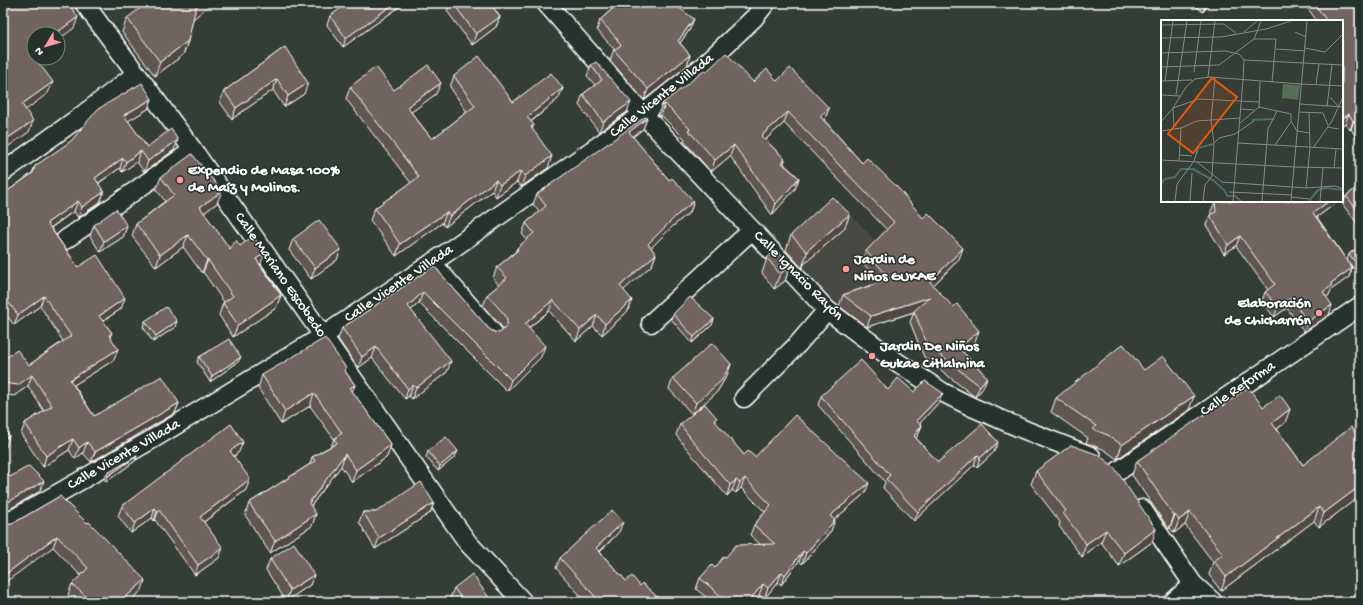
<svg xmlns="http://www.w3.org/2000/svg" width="1363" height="605" viewBox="0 0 1363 605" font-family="'Gochi Hand',sans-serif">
<rect width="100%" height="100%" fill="#353d37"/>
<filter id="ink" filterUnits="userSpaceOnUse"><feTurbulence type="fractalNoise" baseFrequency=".025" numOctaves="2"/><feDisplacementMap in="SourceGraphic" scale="8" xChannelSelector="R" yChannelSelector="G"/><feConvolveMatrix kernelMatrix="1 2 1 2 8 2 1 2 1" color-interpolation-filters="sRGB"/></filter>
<g filter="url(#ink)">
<polygon fill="#474943" points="838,201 937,305 855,331 778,258"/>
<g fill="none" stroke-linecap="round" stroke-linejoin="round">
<defs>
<g id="minor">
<polyline points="84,3 193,150 468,543 523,602"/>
<polyline points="546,3 643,114 827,310 894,360 944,393 972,407 1025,430 1091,456"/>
<polyline points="3,172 81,116 136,74"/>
<polyline points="65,240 193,150"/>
<polyline points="432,263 493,333"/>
<polyline points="651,323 752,230"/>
<polyline points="744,398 798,344 827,310"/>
<polyline points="1117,472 1360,306"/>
<polyline points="1142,509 1193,584 1213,602"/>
<polyline points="3,525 151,440 323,336 432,263 643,114 703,66 754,18 766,3"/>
<polyline points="1173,602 1193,584"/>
</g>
</defs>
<use href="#minor" stroke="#fff" stroke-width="21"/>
<use href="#minor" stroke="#26332d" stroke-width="18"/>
</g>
<g fill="#615651" stroke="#fff">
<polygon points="450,3 490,3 500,17 496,27 472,45 447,11"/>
<polygon points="607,3 660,3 690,29 680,43 690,55 687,66 644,100 610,60 614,49 597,30 600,20 612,9"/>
<polygon points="1192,3 1210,3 1203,12"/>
<polygon points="1307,3 1360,3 1360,144 1351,129 1350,130 1345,123 1342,126 1342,21 1317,21 1306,6"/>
<polygon points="402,5 343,47 327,25 330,16"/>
<polygon points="127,18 193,19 188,41 183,55 155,76 122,32"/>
<polygon points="285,47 304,94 284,107 273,90 232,119 220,102 224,91"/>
<polygon points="591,65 627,112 599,132 579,105 583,94 595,85 587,76"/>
<polygon points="706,72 753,82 777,81 829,108 825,119 824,120 862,163 923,218 959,259 933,286 975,342 963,352 987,377 983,388 975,397 924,357 910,322 914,312 867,327 839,306 843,295 880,282 862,262 866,251 887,230 784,123 765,140 785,159 784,164 799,178 795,189 772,215 730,156 711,172 684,141 685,139 661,115 660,116 658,115 662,104"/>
<polygon points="454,76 513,102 563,88 558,99 531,122 534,125 532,129 548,168 521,187 517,182 496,197 492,191 445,227 442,223 396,256 370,220 375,208 411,183 346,99 350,87 394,90 436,94 411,112 432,139 467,112 450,87"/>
<polygon points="152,99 148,109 128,121 147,147 174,150 144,172 137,162 122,172 120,168 99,183 100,202 78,218 74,211 51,228 78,267 121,309 103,321 112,333 110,337 114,360 74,385 94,416 179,403 175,413 91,462 83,453 75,459 69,450 43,467 21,434 25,423 44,411 28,386 14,396 29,365 63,341 40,306 14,325 3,311 3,199 5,193 32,173 35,166"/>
<polygon points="647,118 643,129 633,137 669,180 694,201 690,212 673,226 651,248 656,254 652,265 623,290 628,311 602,335 593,326 576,341 549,311 529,328 541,357 507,391 419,303 411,310 447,372 412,399 409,396 405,399 372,358 358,368 338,339 342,328 434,266 489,329 494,332 499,333 503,331 501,326 483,306 487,295 499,285 493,278 497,267 515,252 517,248 527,240 522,234 526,223 539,212 533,204 537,194"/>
<polygon points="161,177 217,203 204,213 230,249 240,246 260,265 281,295 276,308 233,337 219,315 223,303 224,302 203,272 202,273 183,247 156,267 132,236 136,224 165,201 156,189"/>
<polygon points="1360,185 1360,227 1343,205 1346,196"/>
<polygon points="1216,201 1339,201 1317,217 1352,268 1349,277 1331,290 1329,295 1326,297 1329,315 1304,332 1287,308 1274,317 1262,301 1265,292 1268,290 1236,246 1224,254 1206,225 1210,215 1211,214 1211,211 1215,202"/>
<polygon points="850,214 844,229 804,264 802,268 786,250 791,235"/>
<polygon points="94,225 127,226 123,237 100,252 90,236"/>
<polygon points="293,239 337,260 311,279 289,250"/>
<polygon points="1360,246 1360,274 1359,275 1347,260 1349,254"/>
<polygon points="767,258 790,266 785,281 774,289 762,273"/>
<polygon points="673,314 714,319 712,325 692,343 671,319"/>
<polygon points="145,321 175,327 153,342 143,327"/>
<polygon points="199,357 238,362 210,382 197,362"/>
<polygon points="731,364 727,375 717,392 692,414 669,389 673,378"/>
<polygon points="346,368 345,371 355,385 352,391 391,445 387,457 352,482 341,466 311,506 312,526 270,553 245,515 249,503 310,464 312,457 331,446 334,439 310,406 281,424 258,388 262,375"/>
<polygon points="1144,370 1189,410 1117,459 1103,449 1086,443 1088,438 1051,412 1056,398"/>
<polygon points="888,390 939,402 920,423 922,425 918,435 916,438 938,462 994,452 977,468 974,465 914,521 883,488 885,482 818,405 821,396"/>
<polygon points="1223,406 1263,407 1285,423 1277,429 1303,465 1360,439 1360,496 1319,527 1314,521 1221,591 1209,575 1213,562 1185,525 1174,533 1170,528 1169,529 1132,475 1137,461"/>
<polygon points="715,422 744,455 755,457 865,493 834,520 831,531 802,564 799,561 781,585 778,582 764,599 759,595 753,602 712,602 696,589 700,578 715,568 726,557 760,544 750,535 754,525 765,512 741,488 736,493 732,490 727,496 692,455 676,435 680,424"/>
<polygon points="428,451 455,457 438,471 426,457"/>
<polygon points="239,452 234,456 246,490 204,522 219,558 195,575 155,520 154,521 152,518 131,533 118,516 122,506"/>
<polygon points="137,456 135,461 106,482 104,479 106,474"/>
<polygon points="1036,471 1152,542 1119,566 1101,542 1082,557 1059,526 1060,522 1031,484"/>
<polygon points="60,496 142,590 129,602 76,602 68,595 72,584 81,576 53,547 6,525 12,524"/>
<polygon points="434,503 430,513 375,549 359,522 363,512 376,512"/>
<polygon points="619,532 600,552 626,581 640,586 663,602 586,602 556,568 560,558"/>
<polygon points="270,559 314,575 310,585 286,601 266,570"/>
<polygon points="454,588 492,602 450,602 449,601"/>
</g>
<g fill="#4f4642" stroke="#fff">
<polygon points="201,3 212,3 191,21 196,7"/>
<polygon points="395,3 403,3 402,5 343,47 346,38"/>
<polygon points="1206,3 1210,3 1203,12"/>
<polygon points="78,17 74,28 58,40 58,34 55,34"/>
<polygon points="500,17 496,27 472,45 476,34"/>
<polygon points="694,19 690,29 674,51 678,41"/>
<polygon points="188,41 183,55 155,76 160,62"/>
<polygon points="34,50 34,58 31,52"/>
<polygon points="690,55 687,66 644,100 648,89"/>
<polygon points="277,79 273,90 232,119 236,108"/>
<polygon points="53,82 48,93 18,116 22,104"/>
<polygon points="308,83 304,94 284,107 288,96"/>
<polygon points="441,83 436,94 402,119 407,107"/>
<polygon points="563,88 558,99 523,128 527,117"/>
<polygon points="152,99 148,109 120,126 124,115"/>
<polygon points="631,102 627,112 599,132 603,122"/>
<polygon points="665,104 661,115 660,116 664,105"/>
<polygon points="829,108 825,119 816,127 820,116"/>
<polygon points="788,112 784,123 757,147 761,136"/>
<polygon points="1349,114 1345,123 1342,126 1342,119"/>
<polygon points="647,118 643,129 625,142 629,132"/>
<polygon points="1354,120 1351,129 1350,130 1353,121"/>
<polygon points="33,121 29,132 3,150 3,142 8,138"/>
<polygon points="178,140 174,150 144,172 148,161"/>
<polygon points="734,145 730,156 711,172 715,160"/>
<polygon points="141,151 137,162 122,172 126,162"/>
<polygon points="552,156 548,168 521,187 525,176"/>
<polygon points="123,158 120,168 91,188 95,178"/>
<polygon points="521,171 517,182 496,197 500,185"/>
<polygon points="799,178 795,189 772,215 776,204"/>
<polygon points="496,180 492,191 445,227 450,216"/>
<polygon points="222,191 217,203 196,219 200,207"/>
<polygon points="104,192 100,202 78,218 82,207"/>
<polygon points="78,201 74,211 43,233 47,223"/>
<polygon points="694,201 690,212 673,226 644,255 648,244 677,215"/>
<polygon points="1329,201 1339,201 1310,222 1313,213"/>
<polygon points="447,212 442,223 396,256 400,244"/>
<polygon points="850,214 844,229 804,264 802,268 808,250"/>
<polygon points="127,226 123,237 100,252 104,241"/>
<polygon points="188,235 183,247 156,267 160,255"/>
<polygon points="1240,236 1236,246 1224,254 1228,245"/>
<polygon points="963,248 959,259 926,293 930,282"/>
<polygon points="341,249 337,260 311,279 315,268"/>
<polygon points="265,253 260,265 256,259"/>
<polygon points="656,254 652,265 616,297 620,286"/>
<polygon points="208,260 203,272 202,273 207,260"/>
<polygon points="790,266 785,281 774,289 780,274"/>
<polygon points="1352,268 1349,277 1331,290 1329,295 1320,302 1323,292 1331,283"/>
<polygon points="423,292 419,303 404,316 408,306"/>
<polygon points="281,295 276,308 233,337 238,325"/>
<polygon points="44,296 40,306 14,325 18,315"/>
<polygon points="930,297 926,308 867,327 871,316"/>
<polygon points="125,298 121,309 95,326 99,316"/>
<polygon points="1291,298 1287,308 1274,317 1278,307"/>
<polygon points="553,300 549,311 521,334 525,324"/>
<polygon points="632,300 628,311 602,335 605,324"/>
<polygon points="1332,305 1329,315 1304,332 1307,322"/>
<polygon points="597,315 593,326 576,341 580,330"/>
<polygon points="714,319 712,325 692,343 694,337"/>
<polygon points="177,321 175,327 153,342 156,336"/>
<polygon points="979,331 975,342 955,359 959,348"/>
<polygon points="545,346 541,357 507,391 511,380"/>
<polygon points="376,347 372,358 358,368 362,357"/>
<polygon points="118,349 114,360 66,390 70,380"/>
<polygon points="241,357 238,362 210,382 212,376"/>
<polygon points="451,361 447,372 412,399 416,388"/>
<polygon points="731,364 727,375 717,392 692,414 696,403"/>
<polygon points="32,375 28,386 14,396 3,394 3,383"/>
<polygon points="987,377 983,388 975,397 980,386"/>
<polygon points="355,385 350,397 350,388"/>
<polygon points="413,385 409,396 405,399 408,389"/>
<polygon points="314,393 310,406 281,424 285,411"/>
<polygon points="943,393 939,402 913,431 916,421"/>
<polygon points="1194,396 1189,410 1117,459 1122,445"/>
<polygon points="179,403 175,413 91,462 95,452"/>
<polygon points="1290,409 1285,423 1267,436 1272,423"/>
<polygon points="922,425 918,435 910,446 914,436"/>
<polygon points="9,436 6,447 3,448 3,440"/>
<polygon points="73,439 69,450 43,467 46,456"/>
<polygon points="87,442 83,453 75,459 79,448"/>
<polygon points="243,442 239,452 227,461 230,451"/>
<polygon points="998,442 994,452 977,468 980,458"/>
<polygon points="391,445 387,457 352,482 356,470"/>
<polygon points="458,451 455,457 438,471 440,466"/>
<polygon points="345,454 341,466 304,515 309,503"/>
<polygon points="977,455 974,465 914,521 918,512"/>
<polygon points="137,456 135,461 106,482 108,476"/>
<polygon points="745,478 741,488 736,493 740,483"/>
<polygon points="250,479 246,490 197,527 200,517"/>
<polygon points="736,480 732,490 727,496 730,485"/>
<polygon points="44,481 40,491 3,513 3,505"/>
<polygon points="869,483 865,493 826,527 830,516"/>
<polygon points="1360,486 1360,496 1319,527 1324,513"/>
<polygon points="434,503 430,513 375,549 379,538"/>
<polygon points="1319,507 1314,521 1221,591 1226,577"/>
<polygon points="155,508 152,518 131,533 135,523"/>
<polygon points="159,510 155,520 154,521 157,511"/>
<polygon points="1190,512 1185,525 1174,533 1179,520"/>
<polygon points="316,514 312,526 270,553 275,541"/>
<polygon points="1175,515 1170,528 1169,529 1174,516"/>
<polygon points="835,520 831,531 802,564 806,553"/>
<polygon points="623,522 619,532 592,559 596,548"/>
<polygon points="1156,529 1152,542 1119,566 1124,553"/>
<polygon points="1106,530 1101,542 1082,557 1086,544"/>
<polygon points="57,536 53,547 3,584 3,576"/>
<polygon points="223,548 219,558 195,575 198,565"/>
<polygon points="803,551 799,561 781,585 785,575"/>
<polygon points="782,572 778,582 764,599 768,588"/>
<polygon points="314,575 310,585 286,601 290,590"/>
<polygon points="145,580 142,590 129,602 120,602"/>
<polygon points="763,584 759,595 753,602 748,602"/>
</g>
<g fill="#71645e" stroke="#fff">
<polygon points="3,3 68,3 78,17 55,34 34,34 34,50 31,52 34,57 34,58 35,58 53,82 22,104 33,121 8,138 3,142"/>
<polygon points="147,3 201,3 196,7 188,41 160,62 127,18"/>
<polygon points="348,3 395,3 346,38 330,16"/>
<polygon points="453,3 490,3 500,17 476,34"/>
<polygon points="619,3 673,3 694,19 678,41 690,55 648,89 614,50 621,45 617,41 618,40 600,20"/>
<polygon points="1314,3 1360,3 1360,129 1354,120 1353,121 1349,114 1342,119 1342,21 1327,21"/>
<polygon points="285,47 308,83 288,96 277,79 236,108 224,91"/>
<polygon points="726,53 753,82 767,69 777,81 790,68 829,108 820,116 862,163 867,158 898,188 923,218 928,213 963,248 930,282 953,307 957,304 979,331 959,348 987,377 980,386 928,346 914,311 930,297 871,316 843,295 890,279 866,251 894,222 788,112 761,136 785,159 782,163 799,178 776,204 734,145 715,160 688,130 690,129 665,104 664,105 662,104 705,70 706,72"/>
<polygon points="479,56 513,102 551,73 563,88 527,117 534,125 531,127 552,156 525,176 521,171 500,185 496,180 450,216 447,212 400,244 375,208 419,177 350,87 376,67 394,90 428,65 441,83 407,107 432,139 475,106 454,76"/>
<polygon points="596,62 631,102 603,122 583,94 602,80 591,65"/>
<polygon points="142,83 152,99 124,115 147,147 171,129 178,140 148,161 141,151 126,162 123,158 95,178 104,192 82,207 78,201 47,223 78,267 97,255 125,298 99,316 112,333 109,335 118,349 70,380 94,416 162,376 179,403 95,452 87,442 79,448 73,439 46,456 25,423 52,406 32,375 18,385 3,383 3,360 17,350 29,365 71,336 44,296 18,315 3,295 3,203 5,202 5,193 33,173 35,166 71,141 98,109"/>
<polygon points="645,117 647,118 629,132 669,180 672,178 694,201 677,215 648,244 656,254 620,286 632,300 605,324 597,315 580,330 553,300 525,324 545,346 511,380 423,292 408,306 451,361 416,388 413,385 408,389 376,347 362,357 342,328 434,266 489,329 494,332 499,333 503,330 507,326 507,320 505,315 487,295 507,278 497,267 518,250 517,248 534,233 526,223 546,206 537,194"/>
<polygon points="192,154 222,191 200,207 230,249 236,240 240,246 253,236 265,253 256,259 281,295 238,325 223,303 233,296 208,260 207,260 188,235 160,255 136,224 174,195 161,177"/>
<polygon points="1360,185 1360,213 1346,196"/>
<polygon points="832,197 850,214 808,250 809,251 807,252 791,235"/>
<polygon points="1216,201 1329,201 1313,213 1352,268 1331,283 1332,286 1323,292 1332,305 1307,322 1291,298 1278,307 1265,292 1275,284 1240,236 1228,245 1210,215 1216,212 1215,202"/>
<polygon points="116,209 127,226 104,241 94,225"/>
<polygon points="319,220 341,249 315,268 293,239"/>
<polygon points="1360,246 1360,268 1349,254"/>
<polygon points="776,250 790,266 780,274 767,258"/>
<polygon points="690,297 714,319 694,337 673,314"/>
<polygon points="166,307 177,321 156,336 145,321"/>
<polygon points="325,338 346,368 344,370 355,385 350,388 391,445 356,470 345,454 309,503 316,514 275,541 249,503 315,461 312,457 337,443 334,439 342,433 314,393 285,411 262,375"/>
<polygon points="229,339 241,357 212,376 199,357"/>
<polygon points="712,343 731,364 721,381 696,403 673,378"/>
<polygon points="1123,344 1144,370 1163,356 1194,396 1122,445 1108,435 1092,429 1096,426 1056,398"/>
<polygon points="861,360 888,390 898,378 914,392 925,381 943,393 916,421 922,425 914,436 938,462 982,424 998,442 980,458 977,455 918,512 886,479 890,475 821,396"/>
<polygon points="1248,387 1263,407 1280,395 1290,409 1272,423 1303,465 1351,427 1360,439 1360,486 1324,513 1319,507 1226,577 1214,561 1223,554 1190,512 1179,520 1175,515 1174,516 1137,461 1221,403 1223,406"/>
<polygon points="705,404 717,418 714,420 744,455 748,451 755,457 795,415 869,483 830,516 835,520 806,553 803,551 785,575 782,572 768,588 763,584 748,602 728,602 700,578 712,565 715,568 724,556 726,557 736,545 775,544 754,525 771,505 745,478 740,483 736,480 730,485 696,445 680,424"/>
<polygon points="231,424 243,442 230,451 250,479 200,517 223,548 198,565 159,510 157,511 155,508 135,523 122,506"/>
<polygon points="3,426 9,436 3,440"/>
<polygon points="446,437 458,451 440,466 428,451"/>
<polygon points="1071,445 1099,455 1114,467 1156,529 1124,553 1106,530 1086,544 1063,513 1066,511 1036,471"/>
<polygon points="137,456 108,476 106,474"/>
<polygon points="3,466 10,477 29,466 44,481 3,505"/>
<polygon points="421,482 434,503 379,538 363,512 376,512"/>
<polygon points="60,496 87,523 89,522 145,580 120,602 92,602 72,584 88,568 57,536 3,576 3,524 6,525 12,524"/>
<polygon points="612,510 623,522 596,548 626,581 632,576 640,586 642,583 663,602 622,602 619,600 617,602 600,602 560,558"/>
<polygon points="294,543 314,575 290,590 270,559"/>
<polygon points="472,574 492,602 464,602 454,588"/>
</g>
</g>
<g fill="#ff9aa2" stroke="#26332d" stroke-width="1.5">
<circle cx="180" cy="180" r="4"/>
<circle cx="846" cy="269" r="4"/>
<circle cx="1319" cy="313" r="4"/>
<circle cx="872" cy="356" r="4"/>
</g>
<g text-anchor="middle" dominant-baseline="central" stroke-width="3" stroke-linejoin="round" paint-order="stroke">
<g font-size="15" fill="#fff" stroke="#26332d">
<text transform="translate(662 96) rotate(-38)">Calle Vicente Villada</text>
<text transform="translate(280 275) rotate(55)">Calle Mariano Escobedo</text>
<text transform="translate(798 276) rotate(45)">Calle Ignacio Rayón</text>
<text transform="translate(399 284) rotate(-34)">Calle Vicente Villada</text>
<text transform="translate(1238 389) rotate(-34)">Calle Reforma</text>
<text transform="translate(124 455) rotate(-30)">Calle Vicente Villada</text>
</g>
<g font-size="15" font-weight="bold" fill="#fff" stroke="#26332d" text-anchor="start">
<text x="188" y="171">Expendio de Masa 100%<tspan x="188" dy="17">de Maíz y Molinos.</tspan></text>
<text x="854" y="260">Jardin de<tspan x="854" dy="17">Niños GUKAE</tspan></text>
<text x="1311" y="304" text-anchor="end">Elaboración<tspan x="1311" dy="17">de Chicharrón</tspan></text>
<text x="880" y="347">Jardin De Niños<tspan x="880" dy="17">Gukae Citlalmina</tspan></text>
</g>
</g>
<g transform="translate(1161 20)">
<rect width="182" height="182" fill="#353d37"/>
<path d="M122,64L139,65L137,80L121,78Z" fill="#546f56"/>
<path fill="none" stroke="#496e6e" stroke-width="2" d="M91,100L113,99M35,134L37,128L52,124M0,164L4,159L14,157L20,149H32L52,160L64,171L66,176H74L80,181M148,181L157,170L165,168L182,170"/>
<path fill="none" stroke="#868b87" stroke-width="1" d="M63,4L75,13M0,5L63,4M83,12L96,1M134,12L145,17M0,18L60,17L105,9L130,1M93,19H115M144,28L164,32M115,29L144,31M164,32L182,14M0,33L64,31L78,34L83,40L82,60M83,40L182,45M0,47L58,45L93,19L100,1M33,52L40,1M47,57L54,1M0,61L31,60M4,61L12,1M111,62L115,19M140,64L182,66M155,64L158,44M0,75L19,76M15,75L26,1M169,77L177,86M139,84L182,87M166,86L171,45M98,87L130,94V101L136,111L149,113M98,87L99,62M12,88L38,79L98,82M12,88L13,107M80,89L93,90M138,92L162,93L167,105M0,102L12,88L25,67L34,59L49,57L140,64M78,104L98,87M166,107L178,109M0,111L20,108L36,101L79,98M53,123L58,118L74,114L93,101M77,123L182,129M114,125L130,102M152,128L171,101L182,77M18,135L31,136M0,140L133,147M18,141L20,108M36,142L61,162L145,168L174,166L182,169M133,147L182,148M173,148L175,129M145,168L149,128L148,92M68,172L131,175M130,177L148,179M14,181L16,164L33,141L37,129M29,181L31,153M42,181L44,165L51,156L53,123L50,100L54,58M72,181L82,60M101,181L107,109L116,91M130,181L146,1M159,181L162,148"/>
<path fill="#e8590c" fill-opacity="0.15" stroke="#e8590c" stroke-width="2" d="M51,58L76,77L32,133L7,114Z"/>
<rect width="182" height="182" fill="none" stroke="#fff" stroke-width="2"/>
</g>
<rect width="1363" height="605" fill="none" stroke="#26332d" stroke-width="16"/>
<rect x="8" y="8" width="1347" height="589" fill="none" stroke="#fff" stroke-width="1.5" filter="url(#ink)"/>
<g transform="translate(46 46) rotate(232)"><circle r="19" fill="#26332d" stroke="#7d8581"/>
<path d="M0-3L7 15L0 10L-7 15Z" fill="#ff9aa2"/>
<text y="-6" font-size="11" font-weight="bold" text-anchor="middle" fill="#ffffff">N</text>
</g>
</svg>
